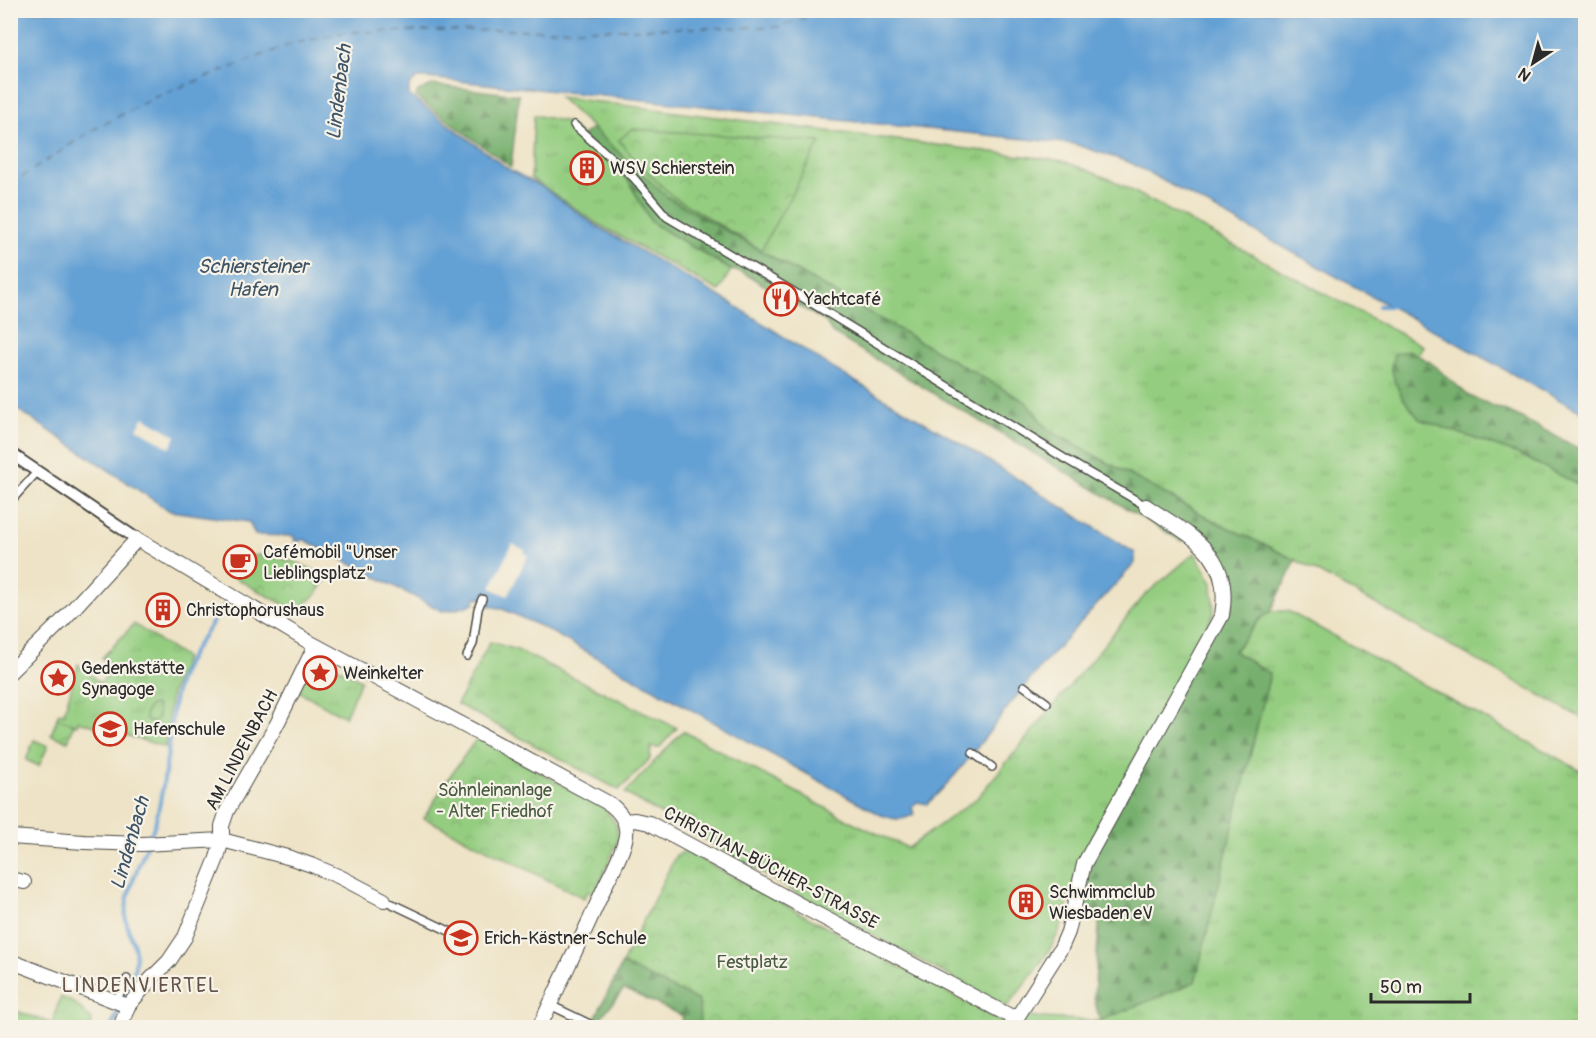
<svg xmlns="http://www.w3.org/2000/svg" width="1596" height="1038" viewBox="0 0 1596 1038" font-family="Pangolin,sans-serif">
<defs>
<pattern id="grass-tufts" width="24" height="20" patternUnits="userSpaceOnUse" patternTransform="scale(1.5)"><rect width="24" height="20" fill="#94cd80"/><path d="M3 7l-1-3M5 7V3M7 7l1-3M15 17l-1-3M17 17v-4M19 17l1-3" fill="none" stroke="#80b06f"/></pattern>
<pattern id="forest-firs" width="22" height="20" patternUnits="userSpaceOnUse" patternTransform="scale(1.5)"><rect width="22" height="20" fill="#77b06e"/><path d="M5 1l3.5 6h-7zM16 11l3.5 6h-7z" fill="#628f5b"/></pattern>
<pattern id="park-crowns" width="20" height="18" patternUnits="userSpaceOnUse" patternTransform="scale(1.5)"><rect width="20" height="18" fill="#94cd80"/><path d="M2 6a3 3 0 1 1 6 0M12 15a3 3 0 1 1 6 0" fill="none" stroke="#80b06f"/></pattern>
</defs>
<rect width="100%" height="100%" fill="#f7f3e8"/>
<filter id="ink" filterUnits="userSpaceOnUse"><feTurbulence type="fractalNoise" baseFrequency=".0167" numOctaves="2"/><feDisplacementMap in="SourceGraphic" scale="12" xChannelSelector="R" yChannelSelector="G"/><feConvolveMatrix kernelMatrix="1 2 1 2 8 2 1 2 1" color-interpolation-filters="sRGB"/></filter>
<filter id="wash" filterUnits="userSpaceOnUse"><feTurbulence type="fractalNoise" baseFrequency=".008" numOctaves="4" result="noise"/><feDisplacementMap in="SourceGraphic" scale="24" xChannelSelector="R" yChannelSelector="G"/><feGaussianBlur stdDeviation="1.35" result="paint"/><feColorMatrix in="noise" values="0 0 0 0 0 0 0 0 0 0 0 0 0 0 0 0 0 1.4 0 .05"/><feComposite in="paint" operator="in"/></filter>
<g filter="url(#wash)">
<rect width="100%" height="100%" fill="#eee3c6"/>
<g fill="url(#grass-tufts)" stroke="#607c56" stroke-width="1.5">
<polygon points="559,97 1063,161 1112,180 1423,346 1404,378 1585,478 1585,720 1296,560 1214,521 1048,430 1026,402 667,197"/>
<polygon points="534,115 567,122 628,180 651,222 731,270 719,291 596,223 531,178"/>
<path d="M1195,553L1212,583L1214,613L1082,855C1072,880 1069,906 1059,931C1047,959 1025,983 1007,1007L815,904L625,793L683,731L848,820L908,848L977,798L1145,595Z"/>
<polygon points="1271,611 1288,611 1585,773 1585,1027 1017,1028 1023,1017 1100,1021 1234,652 1259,620"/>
<polygon points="134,624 185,658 171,694 165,747 78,721 77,725 57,718 59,712 64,713 78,664 100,683 114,668 102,658"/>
<polygon points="490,642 517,650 677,728 659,748 651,747 650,759 619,790 457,704"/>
<polygon points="314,655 361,680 345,717 298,691"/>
<polygon points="61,997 76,1004 92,1020 91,1027 11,1027 11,1009 53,1024 55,1013"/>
</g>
<g fill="url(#forest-firs)" stroke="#516e4c" stroke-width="1.5">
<polygon points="432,85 519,95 511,167 421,101 416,96 418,91"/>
<polygon points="592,128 667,197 1026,402 1048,430 1214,521 1296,560 1271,611 1259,620 1234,651 1270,674 1195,982 1100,1021 1094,998 1100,913 1080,911 1092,861 1229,596 1199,539 1181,541 832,333 826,322 742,272 731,270 651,222 628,180 582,136"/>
<polygon points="1408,350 1430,362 1469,396 1516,415 1585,452 1585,488 1518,454 1419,419 1402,397 1395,382 1391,367 1394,354"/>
<polygon points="622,964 699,1001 700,1021 697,1027 679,1027 683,1016 624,989 602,1016 597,1027 581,1028 594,1020"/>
</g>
<g fill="url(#park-crowns)" stroke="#607c56" stroke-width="1.5">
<polygon points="632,129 820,142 761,250 672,196 634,159 619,140"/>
<polygon points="264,555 296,562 328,577 316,595 298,611 295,611 219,569 224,561 235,557"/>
<polygon points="154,705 157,706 158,716 153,723 148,721 145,718 146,712 150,706"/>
<polygon points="57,718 74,724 68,741 51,735"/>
<polygon points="477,738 601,806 608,812 616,824 618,840 595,894 588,891 584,898 424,818 450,776"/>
<polygon points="685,851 1004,1023 1002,1028 697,1027 700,1021 699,1001 622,964 676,855"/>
</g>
<polygon fill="#94cd80" stroke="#607c56" stroke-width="1.5" points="34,740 48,746 39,766 26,760"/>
<path fill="#64a0d4" stroke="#486680" stroke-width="1.5" d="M10,11H1585V414L1131,163L1074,144L427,78H417L409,86V95L510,170L544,188L595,225L731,303L834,369L965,446L1135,553V563C1098,604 1059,644 1024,687C992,726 964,770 927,804L917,802L912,807L914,814C901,822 893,819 881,815L544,628L505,610L487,605V600L476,597L474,603C463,608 454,610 442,611L303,539L299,542L294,540L295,536L255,535L249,522L170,511L11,405Z"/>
<g fill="#eee3c6">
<polygon points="144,417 176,436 170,448 137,428"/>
<polygon points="512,544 525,550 524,553 528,555 508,596 491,588"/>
</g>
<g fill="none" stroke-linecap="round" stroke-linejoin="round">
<g stroke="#64a0d4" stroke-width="4">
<polyline points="1379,306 1393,306"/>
<path d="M111,1028C121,1003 139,977 135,949C132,936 124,924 126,910C128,884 147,849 155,823C163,796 166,765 170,737C172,717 173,697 180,678C190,651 210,628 225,604"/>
</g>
<polyline stroke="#3f5466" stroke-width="1.5" stroke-dasharray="8 6" stroke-linecap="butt" points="10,185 91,131 153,98 291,44 346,32 778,27 801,20 814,10"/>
</g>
</g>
<g filter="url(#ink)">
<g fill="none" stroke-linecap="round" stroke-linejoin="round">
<defs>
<g id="service">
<polyline points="574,125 633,177 667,217 792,291 1067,460 1146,506"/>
<polyline points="10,502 37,472"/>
<polyline points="467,656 473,644 478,609 482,599"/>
<polyline points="1024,686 1047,703"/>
<polyline points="973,753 992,767"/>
<polyline points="384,900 449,931"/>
<polyline points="116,1001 127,979"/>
<polyline points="550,1005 598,1028"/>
</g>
<polyline id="pedestrian" points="10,453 137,539"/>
<g id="minor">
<path d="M10,672L63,620L137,539L309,642L610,804C620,812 628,822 626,835C624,851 612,871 605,886C584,934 561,980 539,1028"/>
<path d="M624,821L635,820L649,823L811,911L1016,1019L1061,948L1068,932L1084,864L1222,615C1233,553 1190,536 1146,506"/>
<polyline points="10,837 84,842 142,844 222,840 291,858 314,866 340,877 384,900"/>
<polyline points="10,879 24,882"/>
<polyline points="10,961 128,1006"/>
<polyline points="120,1028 128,1006 151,979 169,961 185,937 217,858 222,840 222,826 227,811 277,724 315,646"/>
</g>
</defs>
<use href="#service" stroke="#484742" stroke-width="10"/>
<use href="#pedestrian" stroke="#484742" stroke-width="14"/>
<use href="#minor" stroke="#484742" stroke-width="16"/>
<use href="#service" stroke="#fff" stroke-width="7"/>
<use href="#pedestrian" stroke="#fff" stroke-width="10"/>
<use href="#minor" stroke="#fff" stroke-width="14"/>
</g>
</g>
<defs>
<symbol id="building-ring" viewBox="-11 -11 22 22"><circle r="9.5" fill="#f7f3e8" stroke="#c8321e" stroke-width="1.5"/><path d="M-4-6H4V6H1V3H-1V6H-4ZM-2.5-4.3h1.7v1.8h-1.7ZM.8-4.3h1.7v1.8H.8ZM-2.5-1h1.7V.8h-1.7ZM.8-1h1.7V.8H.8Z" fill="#c8321e"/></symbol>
<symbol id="restaurant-ring" viewBox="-11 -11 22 22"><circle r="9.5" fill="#f7f3e8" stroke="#c8321e" stroke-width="1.5"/><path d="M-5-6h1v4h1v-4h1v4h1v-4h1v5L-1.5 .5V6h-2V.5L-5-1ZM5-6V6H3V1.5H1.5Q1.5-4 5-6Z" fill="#c8321e"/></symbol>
<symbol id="cafe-ring" viewBox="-11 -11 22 22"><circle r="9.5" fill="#f7f3e8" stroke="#c8321e" stroke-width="1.5"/><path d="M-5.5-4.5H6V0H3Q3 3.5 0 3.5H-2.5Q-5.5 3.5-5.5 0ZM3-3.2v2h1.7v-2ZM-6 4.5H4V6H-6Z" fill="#c8321e"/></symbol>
<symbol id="sight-ring" viewBox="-11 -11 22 22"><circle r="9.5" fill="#f7f3e8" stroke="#c8321e" stroke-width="1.5"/><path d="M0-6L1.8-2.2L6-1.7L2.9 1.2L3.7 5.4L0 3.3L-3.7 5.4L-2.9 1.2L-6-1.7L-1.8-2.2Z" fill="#c8321e"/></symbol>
<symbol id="school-ring" viewBox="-11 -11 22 22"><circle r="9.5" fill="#f7f3e8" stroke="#c8321e" stroke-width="1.5"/><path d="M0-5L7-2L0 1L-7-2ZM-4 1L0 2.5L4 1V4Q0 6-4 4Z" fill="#c8321e"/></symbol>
</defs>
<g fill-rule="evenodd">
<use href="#building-ring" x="568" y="149" width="38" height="38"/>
<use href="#restaurant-ring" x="762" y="280" width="38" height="38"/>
<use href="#cafe-ring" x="221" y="543" width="38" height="38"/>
<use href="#building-ring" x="144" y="591" width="38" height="38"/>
<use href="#sight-ring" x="301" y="654" width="38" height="38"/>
<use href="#sight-ring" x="39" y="659" width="38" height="38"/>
<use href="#school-ring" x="91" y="710" width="38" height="38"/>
<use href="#building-ring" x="1007" y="883" width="38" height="38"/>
<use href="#school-ring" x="442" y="919" width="38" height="38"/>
</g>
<g text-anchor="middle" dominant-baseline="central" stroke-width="4.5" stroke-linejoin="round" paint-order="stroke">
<g font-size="18" fill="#2b2b2b" stroke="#f7f3e8" text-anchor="start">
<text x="610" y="168">WSV Schierstein</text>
<text x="804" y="299">Yachtcafé</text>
<text x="263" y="552">Cafémobil "Unser<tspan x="263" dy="21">Lieblingsplatz"</tspan></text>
<text x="186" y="610">Christophorushaus</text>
<text x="81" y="668">Gedenkstätte<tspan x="81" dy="21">Synagoge</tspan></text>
<text x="343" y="673">Weinkelter</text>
<text x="133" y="729">Hafenschule</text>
<text x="1049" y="892">Schwimmclub<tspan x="1049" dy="21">Wiesbaden eV</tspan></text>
<text x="484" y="938">Erich-Kästner-Schule</text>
</g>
<g font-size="18" fill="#2b2b2b" stroke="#f7f3e8">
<text transform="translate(242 750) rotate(-62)">AM LINDENBACH</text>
<text transform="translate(771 868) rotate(28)">CHRISTIAN-BÜCHER-STRASSE</text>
</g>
<g font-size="18" fill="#4a5c44" stroke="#f7f3e8">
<text x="495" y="790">Söhnleinanlage<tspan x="495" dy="21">- Alter Friedhof</tspan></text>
<text x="752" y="962">Festplatz</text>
</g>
<g font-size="20" font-style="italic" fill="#3f5466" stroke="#f7f3e8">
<text transform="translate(339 92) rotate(-83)">Lindenbach</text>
<text x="253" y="266">Schiersteiner<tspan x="253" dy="23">Hafen</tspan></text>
<text transform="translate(130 843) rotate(-74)">Lindenbach</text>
</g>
<g font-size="20" letter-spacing="1.5" fill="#625248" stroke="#f7f3e8">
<text x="141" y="985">LINDENVIERTEL</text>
</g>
</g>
<rect width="1596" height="1038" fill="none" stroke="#f7f3e8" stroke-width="36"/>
<g transform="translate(1533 63) rotate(216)" stroke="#f7f3e8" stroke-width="4.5" paint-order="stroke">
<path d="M0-4.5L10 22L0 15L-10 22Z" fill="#2b2b2b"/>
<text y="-9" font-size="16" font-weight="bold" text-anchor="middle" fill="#2b2b2b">N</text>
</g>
<path d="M1371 993v9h99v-9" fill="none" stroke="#2b2b2b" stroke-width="3"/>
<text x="1380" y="993" font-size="18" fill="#2b2b2b" stroke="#f7f3e8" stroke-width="4.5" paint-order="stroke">50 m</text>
</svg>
